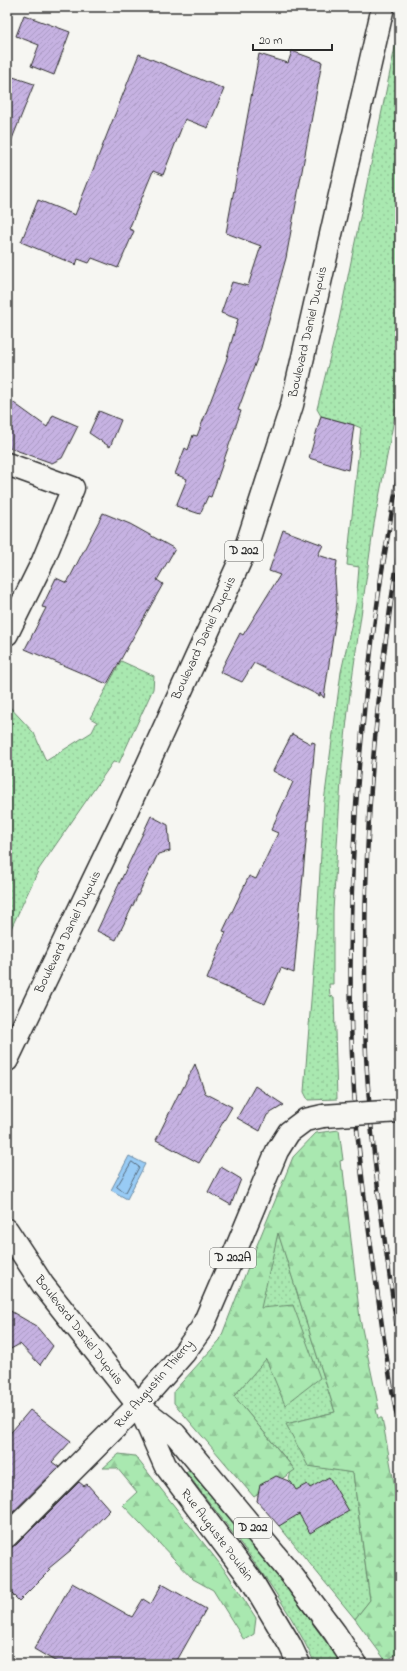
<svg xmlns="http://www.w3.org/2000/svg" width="407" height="1671" viewBox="0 0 407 1671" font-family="'Indie Flower',sans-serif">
<defs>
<pattern id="grass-dots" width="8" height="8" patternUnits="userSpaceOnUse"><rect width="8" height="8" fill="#a9e8b0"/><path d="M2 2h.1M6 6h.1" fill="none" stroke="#92c798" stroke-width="1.8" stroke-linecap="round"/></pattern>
<pattern id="forest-firs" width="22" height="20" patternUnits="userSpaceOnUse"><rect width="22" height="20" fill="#a9e8b0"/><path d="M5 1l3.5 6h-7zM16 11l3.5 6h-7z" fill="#92c798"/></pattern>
<pattern id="building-hatch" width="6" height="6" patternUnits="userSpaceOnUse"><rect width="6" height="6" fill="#c6b2e2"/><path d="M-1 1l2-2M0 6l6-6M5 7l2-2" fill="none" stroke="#aa99c2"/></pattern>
</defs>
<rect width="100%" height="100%" fill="#f6f6f2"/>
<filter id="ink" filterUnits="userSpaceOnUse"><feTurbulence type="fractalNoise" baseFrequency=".025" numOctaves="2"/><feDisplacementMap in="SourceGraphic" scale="8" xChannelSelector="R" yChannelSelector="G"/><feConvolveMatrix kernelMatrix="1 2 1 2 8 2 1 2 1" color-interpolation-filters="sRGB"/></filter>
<g filter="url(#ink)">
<g fill="url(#grass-dots)" stroke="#6a8a6e">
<polygon points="400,23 400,388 374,524 350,693 342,765 333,911 333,984 329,984 330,996 334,997 337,1099 308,1100 304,1092 317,922 324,802 341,672 356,604 359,567 347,565 361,428 354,425 321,416 317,409 339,320"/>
<polygon points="121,661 154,676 153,689 119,763 113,762 39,869 7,937 7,704 34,733 46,761 92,732 97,722 90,718"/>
<polygon points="278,1232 335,1412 287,1424 308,1465 353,1473 370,1600 355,1619 279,1526 292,1466 234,1396 266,1358 260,1308"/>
<path d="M189,1470L273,1569L342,1664H315C284,1594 232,1533 186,1472Z"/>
</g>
<g fill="url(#forest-firs)" stroke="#6a8a6e">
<polygon points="339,1130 343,1160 340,1161 341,1170 343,1170 360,1319 379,1409 376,1409 378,1418 382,1418 400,1515 400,1652 386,1661 355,1619 370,1600 353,1473 308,1466 286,1424 335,1412 278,1233 261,1308 293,1305 320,1378 285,1405 266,1359 234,1396 295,1470 254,1497 174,1403 174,1391 220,1340 250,1262 293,1157 316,1133"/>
<polygon points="119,1454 135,1456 227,1573 256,1618 254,1634 244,1640 213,1590 193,1579 123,1505 137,1492 117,1468 103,1468"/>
</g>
<polygon fill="#98cbf5" stroke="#6c8ba4" points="129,1156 145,1164 127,1199 111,1190"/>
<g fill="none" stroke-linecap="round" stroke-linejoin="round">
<polygon stroke="#576b7c" stroke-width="1" points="132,1162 139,1167 126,1192 124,1192 117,1187"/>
</g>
<g fill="url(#building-hatch)" stroke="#2b2b2b">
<polygon points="24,15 70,32 54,75 31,66 39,45 16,36"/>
<polygon points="292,51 322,62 286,258 261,348 238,410 241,411 211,497 208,496 200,514 176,506 187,479 175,474 185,448 188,450 193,435 197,436 226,361 238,319 221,313 232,282 248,286 261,246 226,233 259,54 288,63"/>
<polygon points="139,54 224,89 208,128 185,119 163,175 153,171 129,229 134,231 118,268 92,258 89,263 78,259 76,265 21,242 38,200 75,215"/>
<polygon points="7,75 34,84 8,149 7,149"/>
<polygon points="7,398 47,427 53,415 78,426 62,458 52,463 7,447"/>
<polygon points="99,411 121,420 110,447 89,433"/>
<polygon points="321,416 354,425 348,470 309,458"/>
<polygon points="103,513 130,524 175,549 157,580 163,584 107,684 25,649 46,608 42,607 56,578 67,583"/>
<polygon points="283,530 323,545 318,555 337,561 335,577 337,609 324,698 320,693 320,696 254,663 242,682 220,672 240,633 243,635 280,575 269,571"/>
<polygon points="292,734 311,744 312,742 315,743 294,973 281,968 265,1004 207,979 226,932 223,931 249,876 256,879 278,833 271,830 293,782 273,771"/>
<polygon points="151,816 168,825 170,851 158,854 116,940 97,931"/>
<polygon points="195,1064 205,1093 232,1107 199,1163 156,1140 179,1093 180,1094"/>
<polygon points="255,1086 284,1105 267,1115 260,1131 237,1118"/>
<polygon points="221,1167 241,1179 231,1205 208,1192"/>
<polygon points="7,1309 36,1326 53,1346 40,1365 20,1344 7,1351"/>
<polygon points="30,1410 71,1441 52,1462 59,1467 7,1518 7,1437"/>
<polygon points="276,1476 291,1482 296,1490 307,1484 310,1488 329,1477 349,1511 310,1533 299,1514 279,1526 257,1501 260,1485"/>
<polygon points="79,1482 84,1486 87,1484 110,1510 71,1550 48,1569 50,1570 19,1601 7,1589 7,1548 16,1545"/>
<polygon points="72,1583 132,1617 143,1599 151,1604 162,1584 206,1609 175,1664 60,1664 34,1649"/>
</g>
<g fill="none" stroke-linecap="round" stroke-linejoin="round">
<defs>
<g id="street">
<polyline points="7,464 73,488 43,561 7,634"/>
<polyline points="7,1536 138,1405"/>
</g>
<g id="primary">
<polyline points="7,1060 126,812 245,550 292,405 383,7"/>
<polyline points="7,1230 43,1285 138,1405 175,1434 291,1574 335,1633 355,1664"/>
<polyline points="138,1405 184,1353 202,1328 237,1247 277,1151 289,1132 305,1120 323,1116"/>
<polyline points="139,1406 165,1465 252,1581 290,1645 299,1664"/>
</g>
</defs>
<use href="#street" stroke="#2b2b2b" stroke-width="25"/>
<use href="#primary" stroke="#2b2b2b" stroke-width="25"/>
<use href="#street" stroke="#f6f6f2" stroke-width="22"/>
<use href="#primary" stroke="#f6f6f2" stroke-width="22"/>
<defs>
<g id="rail">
<path d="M400,467C363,660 345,856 352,1054C355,1130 365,1206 376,1282C383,1332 389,1382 400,1431"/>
<path d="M400,545C376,687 364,830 365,973C365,1000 365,1028 366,1054C371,1153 386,1251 400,1349"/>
</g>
</defs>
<use href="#rail" stroke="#2b2b2b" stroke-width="4.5"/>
<use href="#rail" stroke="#f6f6f2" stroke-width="3" stroke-dasharray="9" stroke-linecap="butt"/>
<defs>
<polyline id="primary-bridge" points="323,1116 400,1111"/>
</defs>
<use href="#primary-bridge" stroke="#2b2b2b" stroke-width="25" stroke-linecap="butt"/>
<use href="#primary-bridge" stroke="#f6f6f2" stroke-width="22"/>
</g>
</g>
<g text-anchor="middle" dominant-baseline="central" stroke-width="3" stroke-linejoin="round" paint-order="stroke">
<g fill="#f6f6f2" stroke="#686867" stroke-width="1">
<rect x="225" y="541" width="38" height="20" rx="3"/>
<rect x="210" y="1248" width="46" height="20" rx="3"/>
<rect x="234" y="1518" width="38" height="20" rx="3"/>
</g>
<g font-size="12" font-weight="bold" fill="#2b2b2b">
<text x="244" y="551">D 202</text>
<text x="233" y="1258">D 202A</text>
<text x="253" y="1528">D 202</text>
</g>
<g font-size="13" fill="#2b2b2b" stroke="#f6f6f2">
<text transform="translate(308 332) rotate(-77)">Boulevard Daniel Dupuis</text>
<text transform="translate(204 638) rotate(-65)">Boulevard Daniel Dupuis</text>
<text transform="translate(68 932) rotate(-64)">Boulevard Daniel Dupuis</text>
<text transform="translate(79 1330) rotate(52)">Boulevard Daniel Dupuis</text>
<text transform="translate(154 1384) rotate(-49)">Rue Augustin Thierry</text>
<text transform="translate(217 1535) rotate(53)">Rue Auguste Poulain</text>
</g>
</g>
<rect width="407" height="1671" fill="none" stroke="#f6f6f2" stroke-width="24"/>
<rect x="12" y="12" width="383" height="1647" fill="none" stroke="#2b2b2b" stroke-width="1.5" filter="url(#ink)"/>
<path d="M253 44v6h79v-6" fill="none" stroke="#2b2b2b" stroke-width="2"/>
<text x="259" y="44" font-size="12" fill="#2b2b2b" stroke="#f6f6f2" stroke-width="3" paint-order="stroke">20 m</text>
</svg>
